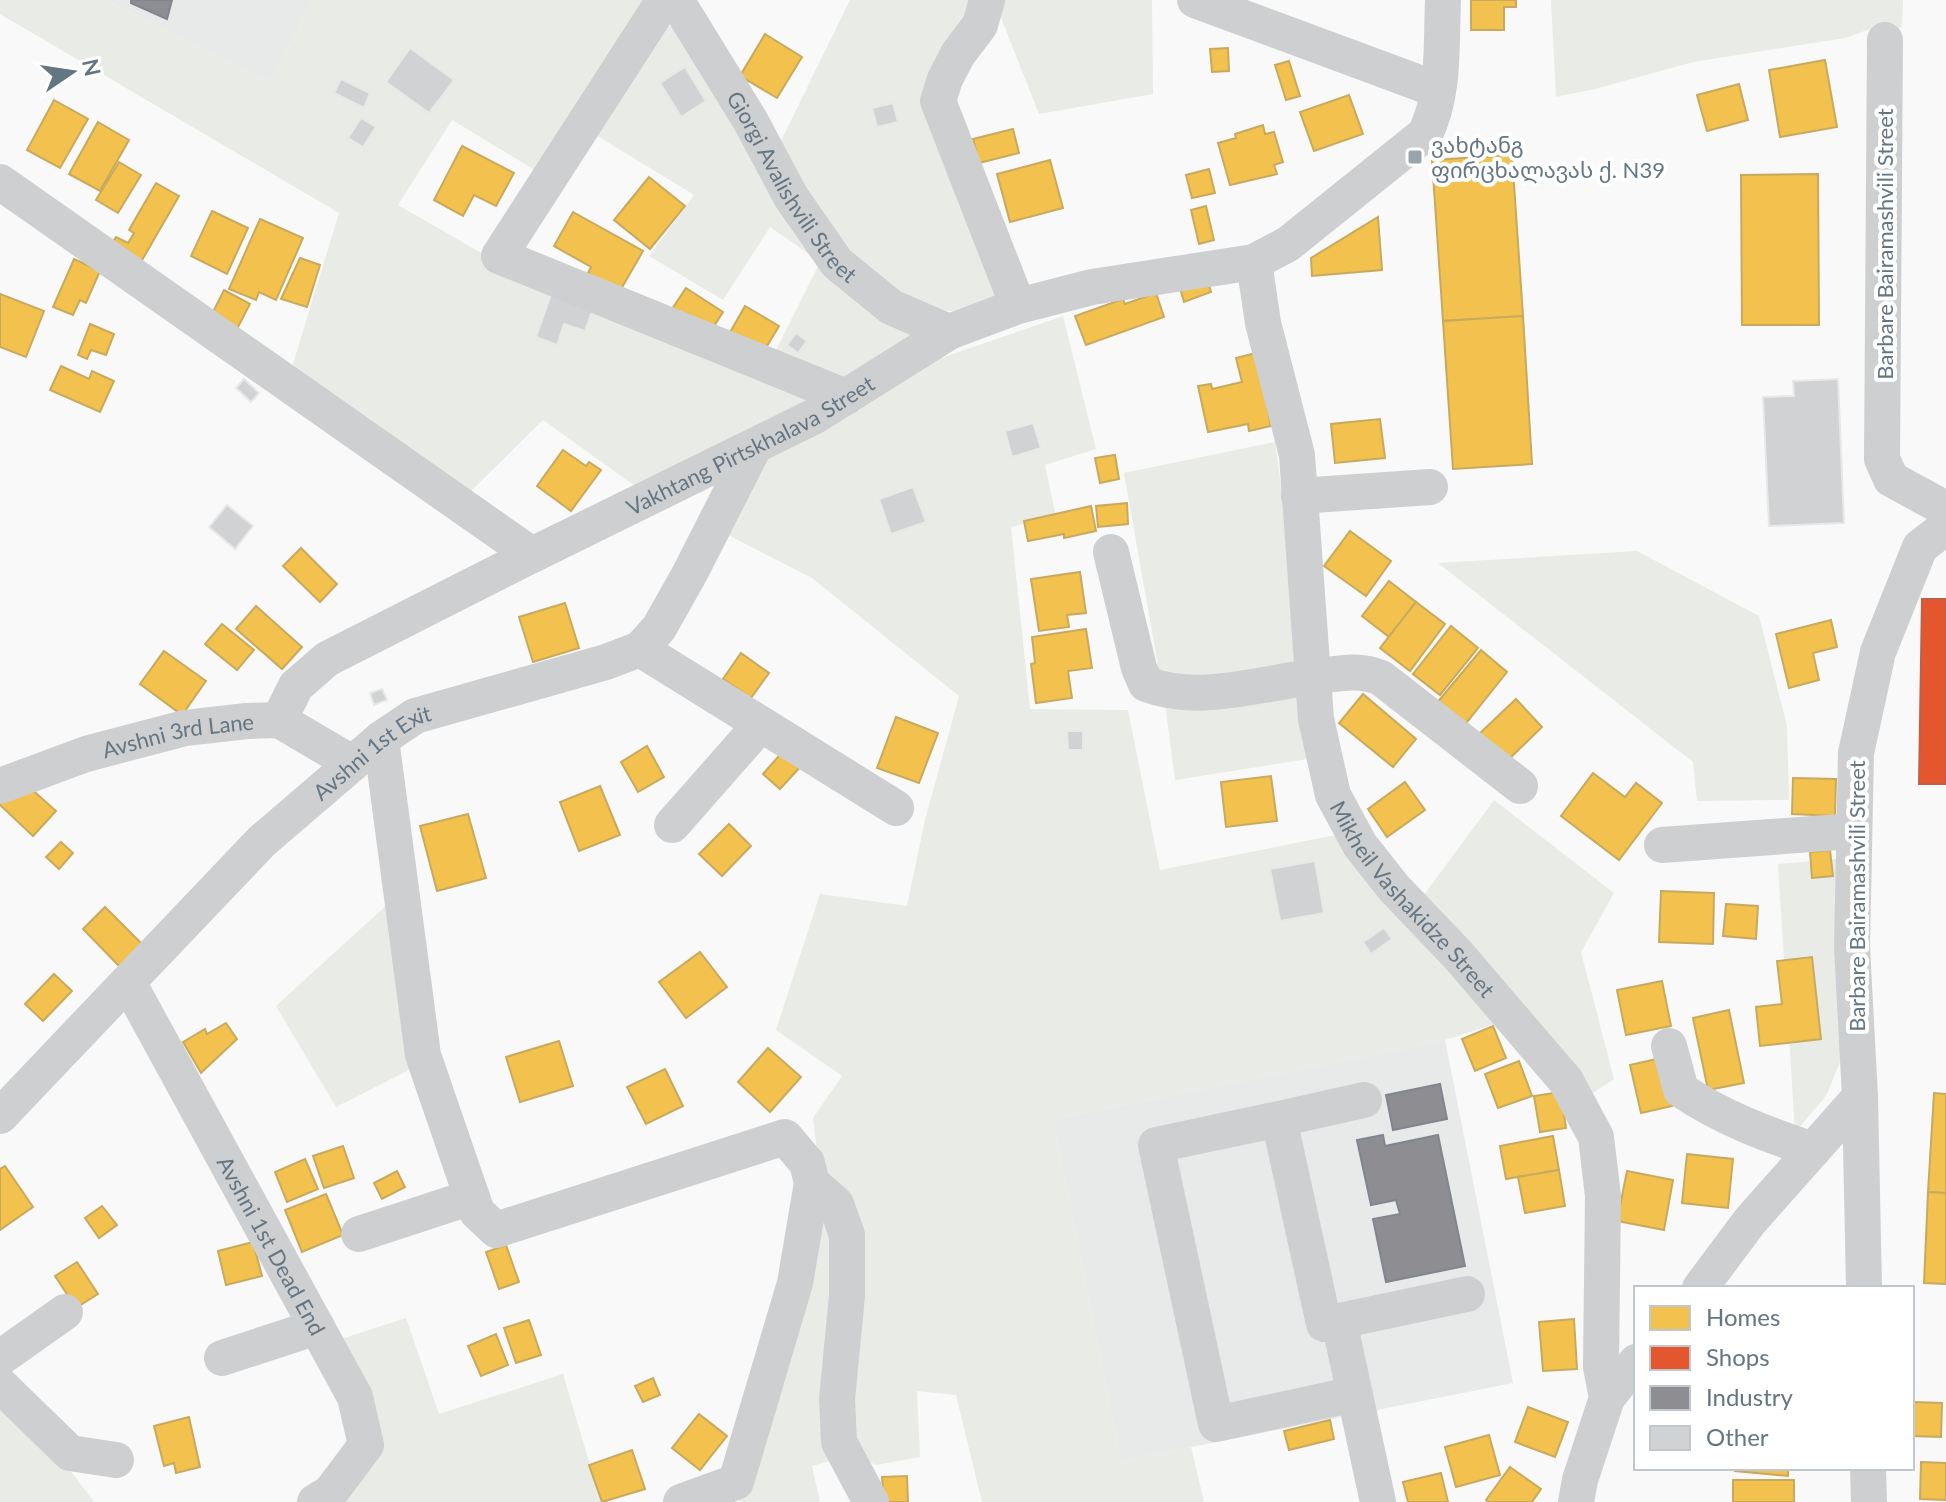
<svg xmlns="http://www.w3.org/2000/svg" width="1946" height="1502" viewBox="0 0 1946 1502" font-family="Lato,'Noto Sans Georgian',sans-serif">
<rect width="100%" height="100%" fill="#f9f9f9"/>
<g fill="#e8e9e9">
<polygon points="106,0 313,0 271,81"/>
<polygon points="1445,1040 1513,1383 1121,1461 1053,1119"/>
</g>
<g fill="#e8ebe6">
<polygon points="0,0 106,0 271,81 313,0 653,0 538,172 452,120 398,205 483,254 826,399 642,491 543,420 465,497 289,377 339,213 0,14"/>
<polygon points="850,0 1152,0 1153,94 1039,114 996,5 925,100 1002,299 953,311 922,310 844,259 776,151"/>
<polygon points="1551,0 1903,0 1902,27 1867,30 1845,38 1693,62 1595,89 1556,97"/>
<polygon points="664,26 684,27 794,219 918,334 847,387 770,362 820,262 770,227 723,300 649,256 694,195 591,132"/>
<polygon points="1063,316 1096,449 1045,465 1056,516 1011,527 1030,709 1128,710 1160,870 1341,834 1498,1023 1445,1040 1053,1119 1121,1461 1191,1447 1204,1502 982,1502 956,1395 917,1391 920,1457 876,1465 854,1454 812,1466 820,1502 739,1502 767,1419 819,1169 813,1118 842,1076 776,1030 820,894 907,906 925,820 959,696 812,578 726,534 769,449 927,363"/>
<polygon points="1275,442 1284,507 1308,759 1175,780 1166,711 1124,473"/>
<polygon points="1637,551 1759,616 1787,726 1789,800 1697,801 1693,762 1438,563"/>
<polygon points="1494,800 1614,893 1581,952 1614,1079 1588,1096 1418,903"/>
<polygon points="1838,859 1842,1057 1826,1096 1795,1132 1778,864"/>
<polygon points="390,902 415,1067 336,1107 276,1006"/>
<polygon points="406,1318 439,1414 563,1374 601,1502 335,1502 378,1446 335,1341"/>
<polygon points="0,1399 63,1461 94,1502 0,1502"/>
</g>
<g fill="#f2c14e" stroke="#c8aa5e" stroke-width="2">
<polygon points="1471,0 1516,0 1516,7 1504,7 1504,30 1471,30"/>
<polygon points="765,34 802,57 777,98 740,76"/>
<polygon points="1228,48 1229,71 1212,72 1210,49"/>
<polygon points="1825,60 1837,127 1780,137 1769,70"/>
<polygon points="1289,61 1300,96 1286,100 1275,65"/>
<polygon points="1739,84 1748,120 1707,131 1697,95"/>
<polygon points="1349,95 1363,134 1314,151 1300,112"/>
<polygon points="54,100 88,119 60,168 27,150"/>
<polygon points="98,122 129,140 100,191 69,174"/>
<polygon points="1263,125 1265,134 1274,132 1283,162 1274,165 1277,174 1230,185 1218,143 1236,138 1235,134"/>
<polygon points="1013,129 1019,153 979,163 973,139"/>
<polygon points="462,146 514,173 496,206 474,195 463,216 434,200"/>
<polygon points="1512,155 1523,316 1443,321 1432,160"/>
<polygon points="1050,160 1063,208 1010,222 997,174"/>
<polygon points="119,162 141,175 118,213 96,200"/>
<polygon points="1209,169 1215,193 1192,198 1186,175"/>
<polygon points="1818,174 1819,325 1742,325 1741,175"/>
<polygon points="649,177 685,206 650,249 614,220"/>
<polygon points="156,183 179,196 141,262 111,245 116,237 128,243 134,233 129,230"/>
<polygon points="1206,206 1214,240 1199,244 1191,210"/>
<polygon points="212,211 248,228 227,274 191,256"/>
<polygon points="573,212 643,251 620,291 588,273 591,267 554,246"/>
<polygon points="1378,217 1382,270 1312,276 1311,258"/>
<polygon points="260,219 303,238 276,300 259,292 256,300 229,289"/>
<polygon points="300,258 320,265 307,307 281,299"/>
<polygon points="74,259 100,271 86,303 80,300 73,315 53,307"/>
<polygon points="1207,279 1211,292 1184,302 1180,288"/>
<polygon points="686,288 723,312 711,331 670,312"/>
<polygon points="224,290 250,304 237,329 211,316"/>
<polygon points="1156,293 1164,317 1086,345 1075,316 1123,299 1125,304"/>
<polygon points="0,294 44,311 26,357 0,347"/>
<polygon points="745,306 779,326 761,356 728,336"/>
<polygon points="1523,316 1532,464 1453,469 1443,321"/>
<polygon points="90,324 114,334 106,355 91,350 87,359 78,355"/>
<polygon points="1256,353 1271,426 1249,431 1248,424 1208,432 1198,386 1211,384 1212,389 1242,382 1236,358"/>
<polygon points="61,366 89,379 92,371 114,381 100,412 50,390"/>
<polygon points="1380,419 1385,458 1335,463 1331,424"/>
<polygon points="563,450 586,466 589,462 601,470 571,511 537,486"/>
<polygon points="1115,455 1119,479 1100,483 1095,458"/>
<polygon points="1127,503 1128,524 1098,527 1096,506"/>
<polygon points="1091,506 1096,531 1064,538 1064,534 1028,541 1024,521"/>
<polygon points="1350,531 1391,561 1366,596 1324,566"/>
<polygon points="301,548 337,584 320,602 283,566"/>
<polygon points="1080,572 1086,613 1067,615 1069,627 1039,631 1031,579"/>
<polygon points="1389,581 1416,602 1389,637 1362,616"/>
<polygon points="1416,602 1445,624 1410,671 1380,648"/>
<polygon points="565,603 579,648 533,662 519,617"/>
<polygon points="256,606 302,647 282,669 236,629"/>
<polygon points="1831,620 1837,647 1813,653 1819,680 1789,688 1776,634"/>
<polygon points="222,624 254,650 237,670 205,644"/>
<polygon points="1451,626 1478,648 1440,695 1413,674"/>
<polygon points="1086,629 1092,668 1068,671 1072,698 1036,703 1031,664 1035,663 1032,637"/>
<polygon points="1481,650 1507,672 1463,727 1436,704"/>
<polygon points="164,651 206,681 182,715 140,684"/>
<polygon points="741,653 769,673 751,698 723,679"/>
<polygon points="1363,694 1416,739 1393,767 1339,723"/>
<polygon points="1516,699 1542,727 1506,762 1479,734"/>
<polygon points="896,717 938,733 919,783 877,768"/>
<polygon points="647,746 664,777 638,792 621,762"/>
<polygon points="785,749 802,765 780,789 763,774"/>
<polygon points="1593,773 1625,797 1636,783 1662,803 1619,860 1561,816"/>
<polygon points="1271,776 1277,821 1226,827 1221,782"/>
<polygon points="1793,778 1836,779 1835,816 1792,814"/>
<polygon points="1405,782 1425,810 1387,837 1368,809"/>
<polygon points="27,785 56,811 33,836 0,805 0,797"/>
<polygon points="600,786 620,835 579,851 560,802"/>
<polygon points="468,814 486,878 437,891 420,826"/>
<polygon points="729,824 751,846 722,876 699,854"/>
<polygon points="61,842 73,853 59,869 46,857"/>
<polygon points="1830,850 1833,876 1812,878 1810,852"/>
<polygon points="1661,891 1714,893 1713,944 1659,942"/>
<polygon points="1726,904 1758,906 1756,939 1723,936"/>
<polygon points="105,907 143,945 120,967 83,929"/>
<polygon points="700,952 727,987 686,1018 659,982"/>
<polygon points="1812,957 1821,1039 1760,1046 1756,1007 1782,1004 1777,961"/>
<polygon points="54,974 72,991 43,1021 25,1004"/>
<polygon points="1662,981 1671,1026 1626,1035 1617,990"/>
<polygon points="1729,1010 1744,1083 1708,1090 1693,1018"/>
<polygon points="226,1023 237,1039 201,1073 183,1042 205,1029 207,1034"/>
<polygon points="1493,1026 1506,1058 1475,1071 1462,1039"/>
<polygon points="559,1041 573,1086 520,1102 506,1057"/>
<polygon points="768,1048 801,1077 770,1112 738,1082"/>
<polygon points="1661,1058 1672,1106 1641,1113 1630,1065"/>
<polygon points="1519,1061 1532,1096 1498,1108 1485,1074"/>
<polygon points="665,1069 683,1106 646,1124 627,1087"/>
<polygon points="1561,1092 1566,1128 1540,1132 1534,1096"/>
<polygon points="1934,1093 1946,1094 1946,1193 1928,1192"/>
<polygon points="1553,1136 1559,1170 1506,1179 1500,1146"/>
<polygon points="343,1146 354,1178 324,1188 313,1156"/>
<polygon points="1687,1154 1733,1159 1728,1208 1682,1203"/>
<polygon points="305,1159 318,1189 287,1202 275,1172"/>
<polygon points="5,1166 33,1207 0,1230 0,1169"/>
<polygon points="1559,1170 1565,1206 1525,1213 1518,1177"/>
<polygon points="397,1171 405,1187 382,1199 374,1183"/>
<polygon points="1627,1171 1673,1180 1664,1230 1617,1221"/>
<polygon points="1928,1192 1946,1193 1946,1284 1924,1283"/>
<polygon points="326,1194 343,1235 302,1252 285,1210"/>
<polygon points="102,1206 117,1225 99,1238 85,1218"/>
<polygon points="253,1242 262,1276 226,1285 218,1251"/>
<polygon points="506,1245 519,1282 499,1289 486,1252"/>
<polygon points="77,1262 98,1294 76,1308 55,1276"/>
<polygon points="1574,1319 1577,1369 1543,1371 1539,1322"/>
<polygon points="529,1320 541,1355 516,1363 504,1328"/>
<polygon points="496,1334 508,1365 481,1376 468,1346"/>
<polygon points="653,1378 660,1395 643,1402 635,1386"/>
<polygon points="1912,1402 1942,1403 1941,1437 1912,1436"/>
<polygon points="1528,1407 1568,1422 1555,1457 1515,1442"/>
<polygon points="699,1414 727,1436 700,1470 672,1448"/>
<polygon points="189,1417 200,1467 176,1473 174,1463 164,1466 154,1426"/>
<polygon points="1330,1420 1334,1439 1289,1450 1284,1431"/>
<polygon points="1489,1435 1500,1475 1456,1487 1445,1447"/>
<polygon points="632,1450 645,1489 602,1502 589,1465"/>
<polygon points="1921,1462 1946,1463 1946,1500 1920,1499"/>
<polygon points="1510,1467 1541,1489 1532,1502 1489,1502 1486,1500"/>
<polygon points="1735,1468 1788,1468 1788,1476 1735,1471"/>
<polygon points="1441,1473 1448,1502 1408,1502 1403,1482"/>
<polygon points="907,1476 908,1502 884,1502 882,1477"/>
<rect x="1733" y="1480" width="61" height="22"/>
</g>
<polygon fill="#e4572e" stroke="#be6048" stroke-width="2" points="1922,599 1946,599 1946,784 1919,784"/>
<g fill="#8d8d92" stroke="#81868e" stroke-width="2">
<polygon points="131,0 172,0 167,19 131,3"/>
<polygon points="1440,1084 1447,1119 1393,1130 1386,1095"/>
<polygon points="1383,1135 1385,1146 1438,1135 1465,1266 1386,1282 1373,1219 1400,1214 1396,1200 1371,1205 1357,1140"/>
</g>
<g fill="#d0d2d3" stroke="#e8e8e8" stroke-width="2">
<polygon points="410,48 454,80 429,113 386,82"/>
<polygon points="685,67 706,101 681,117 660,83"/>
<polygon points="341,79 370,93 364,108 334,93"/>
<polygon points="893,103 898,122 877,127 872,108"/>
<polygon points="361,118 376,127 363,147 348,138"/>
<polygon points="553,289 595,303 585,331 564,324 557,345 536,337"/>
<polygon points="796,333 807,341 798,353 787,345"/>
<polygon points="244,379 259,393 251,402 236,388"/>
<polygon points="1838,379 1844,523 1769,526 1763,397 1794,396 1793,381"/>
<polygon points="1033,423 1041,448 1012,457 1005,431"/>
<polygon points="913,487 926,522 891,534 879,499"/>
<polygon points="227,505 253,526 235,549 209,527"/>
<polygon points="382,689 387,700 374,705 370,693"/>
<polygon points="1067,731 1083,731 1083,750 1068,750"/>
<polygon points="1315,861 1324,913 1280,921 1270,869"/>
<polygon points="1384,928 1392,939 1371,954 1363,942"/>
</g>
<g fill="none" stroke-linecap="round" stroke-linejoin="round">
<g stroke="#cecfd0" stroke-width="36">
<polyline points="664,0 499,256 846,397"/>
<path id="s1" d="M676,0L750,120L791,197L837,263L891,307L949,332"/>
<polyline points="987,0 980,25 958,54 945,79 938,101 1018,306"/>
<polyline points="1195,0 1438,90"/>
<polyline points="1885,40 1882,459 1891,479 1946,509"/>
<path id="s2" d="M0,182L532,555L815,416L949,332L1018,306L1092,287L1254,262L1288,244L1425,134C1445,95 1441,43 1443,0"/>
<path id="s3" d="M1254,262L1263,323L1297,455L1316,719L1333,795L1360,845L1394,888L1458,955L1566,1081L1596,1137L1603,1196L1601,1367L1607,1398L1580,1480L1576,1502"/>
<polyline points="1299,496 1430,487"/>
<path d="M1111,552L1139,668L1146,684C1201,705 1263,682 1320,676C1342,673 1360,669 1381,678L1520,786"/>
<polyline points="640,649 896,808"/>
<polyline points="279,720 296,686 327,659 532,555"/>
<polyline points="381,739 423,1055 477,1212 496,1230 785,1137 807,1163 812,1183 795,1283 736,1482 681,1502"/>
<path id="s4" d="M0,786L86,754L185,728L247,721L279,720L352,763"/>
<polyline points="672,825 761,724"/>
<polyline points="1662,845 1853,831"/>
<path id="s5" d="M128,982L355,1397L366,1445L330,1493L315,1502"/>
<path d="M1669,1046L1681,1090C1722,1118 1766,1134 1813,1150"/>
<path id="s6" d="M0,1116L262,841L381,739L415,716L606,662L640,649L659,628L690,573L754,447"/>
<polyline points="1279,1119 1364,1100"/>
<polyline points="812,1183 836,1204 847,1235 847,1296 837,1399 839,1442 871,1502"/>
<polyline points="359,1234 472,1197"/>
<polyline points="1700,1288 1750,1221 1860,1097"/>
<polyline points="1864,1288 1860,1097 1852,947 1856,753 1878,652 1920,547 1946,527"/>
<polyline points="1339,1321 1467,1294"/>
<polyline points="0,1358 65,1312"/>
<polyline points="222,1358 317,1327"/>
<polyline points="0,1385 70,1453 116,1460"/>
<polyline points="1355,1394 1216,1424 1156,1145 1279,1119 1324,1324 1339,1321 1378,1502"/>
<polyline points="1607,1398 1636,1362"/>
<polyline points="1868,1468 1869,1502"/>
</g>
</g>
<rect fill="#99a4ac" stroke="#fff" stroke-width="3" x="1407" y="149" width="16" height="16" rx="4"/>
<g text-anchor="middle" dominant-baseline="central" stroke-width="8" stroke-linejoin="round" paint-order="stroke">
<g font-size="22" fill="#657683" stroke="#fff" text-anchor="start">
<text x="1431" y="144">ვახტანგ<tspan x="1431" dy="25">ფირცხალავას ქ. N39</tspan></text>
</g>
<g font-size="22" fill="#657683" stroke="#fff">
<text stroke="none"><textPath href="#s1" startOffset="220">Giorgi Avalishvili Street</textPath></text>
<text transform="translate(1884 244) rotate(-90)">Barbare Bairamashvili Street</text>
<text stroke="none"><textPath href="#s2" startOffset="894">Vakhtang Pirtskhalava Street</textPath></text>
<text stroke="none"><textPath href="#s4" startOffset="186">Avshni 3rd Lane</textPath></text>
<text stroke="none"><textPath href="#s6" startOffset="522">Avshni 1st Exit</textPath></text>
<text transform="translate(1856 896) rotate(-90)">Barbare Bairamashvili Street</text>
<text stroke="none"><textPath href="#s3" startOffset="672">Mikheil Vashakidze Street</textPath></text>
<text stroke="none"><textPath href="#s5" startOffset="300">Avshni 1st Dead End</textPath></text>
</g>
</g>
<rect x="1634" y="1286" width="280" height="184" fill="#ffffff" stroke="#c1c8cd" stroke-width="2"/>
<rect x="1650" y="1306" width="40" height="24" fill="#f2c14e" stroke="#c1c8cd" stroke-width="2"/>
<text x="1706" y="1326" font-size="24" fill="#657683">Homes</text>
<rect x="1650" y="1346" width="40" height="24" fill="#e4572e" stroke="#c1c8cd" stroke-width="2"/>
<text x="1706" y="1366" font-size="24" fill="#657683">Shops</text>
<rect x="1650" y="1386" width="40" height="24" fill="#8d8d92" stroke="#c1c8cd" stroke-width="2"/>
<text x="1706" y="1406" font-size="24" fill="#657683">Industry</text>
<rect x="1650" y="1426" width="40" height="24" fill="#d0d2d3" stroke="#c1c8cd" stroke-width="2"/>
<text x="1706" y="1446" font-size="24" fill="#657683">Other</text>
<g transform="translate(72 72) rotate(77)" stroke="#ffffff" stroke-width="6" paint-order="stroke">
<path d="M0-6L14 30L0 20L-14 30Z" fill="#657683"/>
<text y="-12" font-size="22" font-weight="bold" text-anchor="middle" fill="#657683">N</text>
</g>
</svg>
